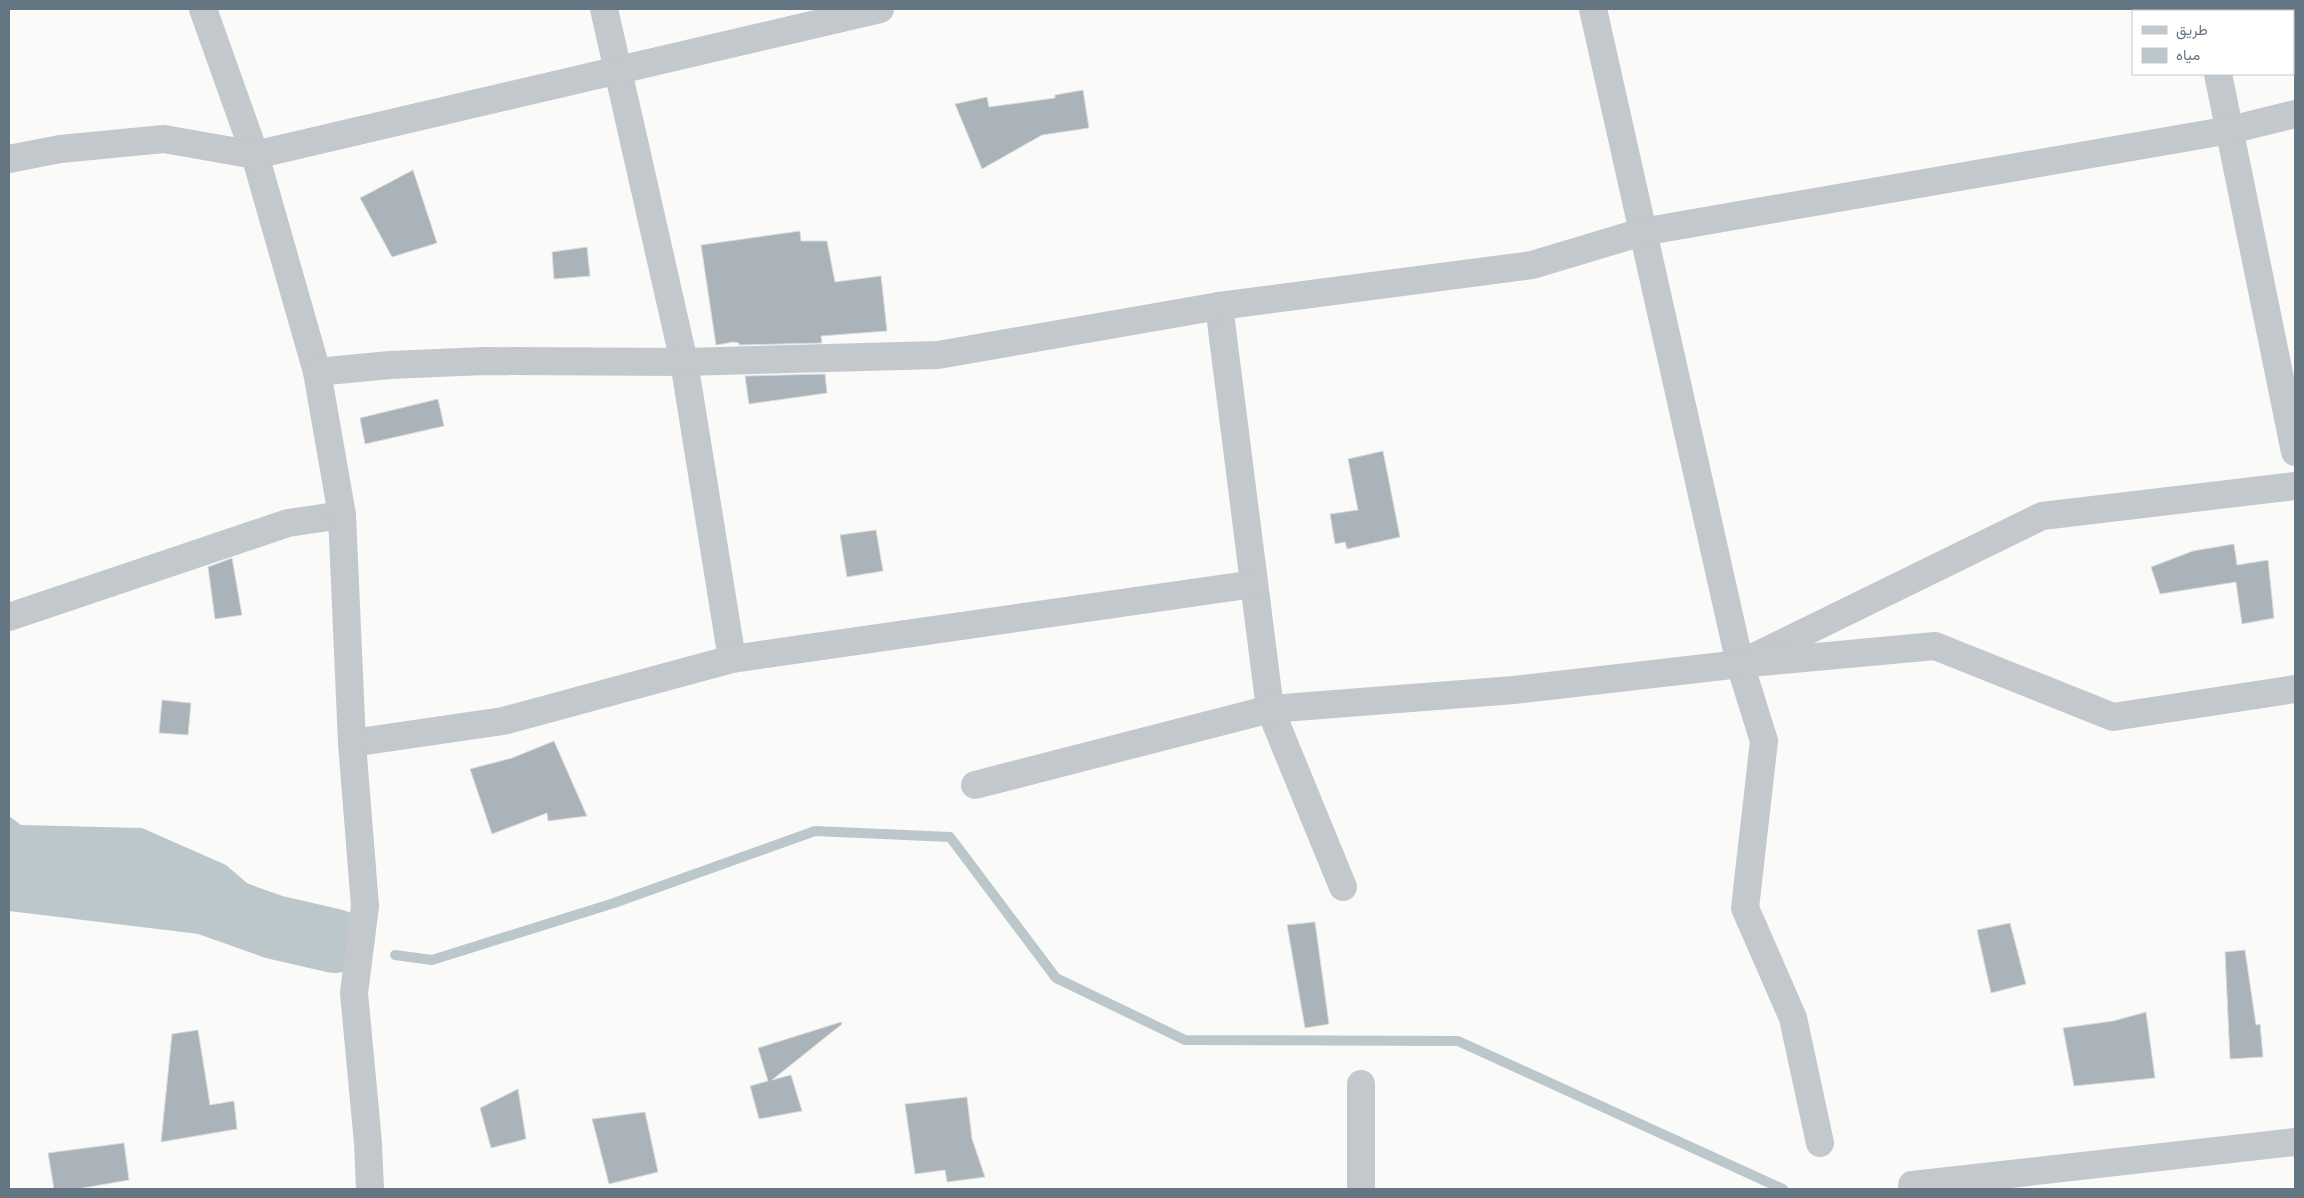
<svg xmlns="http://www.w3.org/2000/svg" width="2304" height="1198" viewBox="0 0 2304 1198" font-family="'Varela Round',Vazirmatn,sans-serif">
<rect width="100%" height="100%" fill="#fafaf8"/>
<polygon fill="#bbc7cb" points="9,816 21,825 142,828 226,865 254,889 274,927 232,938 9,911"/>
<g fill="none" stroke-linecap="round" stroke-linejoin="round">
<polyline stroke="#bbc7cb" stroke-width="10" points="395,955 432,960 614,903 815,831 950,837 1056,978 1185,1040 1458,1041 1783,1189"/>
<polyline stroke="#bbc7cb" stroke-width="64" points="190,897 274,927 335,941"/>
</g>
<g fill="#aab3b9" stroke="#dcdcda">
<polygon points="1083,90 1089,128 1042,135 982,169 955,104 987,97 989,107 1055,98 1055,95"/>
<polygon points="413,170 437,243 392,257 360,198"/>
<polygon points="800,231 801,241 827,241 835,282 881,276 887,331 821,336 822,343 739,345 739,343 734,342 716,345 701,245"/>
<polygon points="587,247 590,276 554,279 552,252"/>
<polygon points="825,374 827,393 749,404 745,376"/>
<polygon points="438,399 444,426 365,444 360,418"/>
<polygon points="1383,451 1400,537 1347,549 1345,542 1335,544 1330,514 1358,510 1348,459"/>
<polygon points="876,530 883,571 847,577 840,535"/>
<polygon points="2234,544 2237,565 2268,560 2274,618 2242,624 2236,582 2160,594 2151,567 2193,551"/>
<polygon points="232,558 242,615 215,619 208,567"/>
<polygon points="162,700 191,703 188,735 159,733"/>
<polygon points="554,741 587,816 548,821 547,813 492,834 470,769 512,758"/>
<polygon points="1315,922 1329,1024 1305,1028 1287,925"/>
<polygon points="2010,923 2026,984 1991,993 1977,930"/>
<polygon points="2245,950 2256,1025 2260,1024 2263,1057 2230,1059 2225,952"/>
<polygon points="2146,1012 2155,1078 2074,1086 2063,1028 2113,1021"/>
<polygon points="841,1022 842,1024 772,1080 791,1075 802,1111 759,1119 750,1086 768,1081 758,1048"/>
<polygon points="198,1030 210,1105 234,1101 237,1129 161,1142 172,1034"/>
<polygon points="518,1089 526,1139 491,1148 480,1108"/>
<polygon points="967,1097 972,1139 985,1177 947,1182 945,1170 915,1174 905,1104"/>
<polygon points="645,1112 658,1172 609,1184 592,1119"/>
<polygon points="124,1143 129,1180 77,1189 54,1189 48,1153"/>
</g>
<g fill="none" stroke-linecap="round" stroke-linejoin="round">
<g stroke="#c3c8cc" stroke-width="28">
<polyline points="203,9 255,155 317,372"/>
<polyline points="604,9 684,362 732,659"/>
<polyline points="1593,9 1740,664 1764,741 1745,908 1793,1018 1820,1143"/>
<polyline points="2204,9 2204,11"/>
<polyline points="2218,74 2295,452"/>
<polyline points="9,159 60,149 164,139 255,155 880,9"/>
<polyline points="1219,306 1270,709 1343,887"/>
<polyline points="9,617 288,523 342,515"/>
<polyline points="1756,656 2042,516 2295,486"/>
<polyline points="352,743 503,721 732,659 1254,584"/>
<polyline points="975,785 1270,709 1514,690 1740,664 1935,646 2113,717 2295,689"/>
<polyline points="1912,1185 2295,1142"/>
<polyline points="370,1189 368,1143 354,993 365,906 352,743 342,515 317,372 390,365 485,361 684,362 938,355 1219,306 1532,265 1642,232 2230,130 2295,114"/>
<polyline points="1361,1189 1361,1084"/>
</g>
</g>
<rect width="2304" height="1198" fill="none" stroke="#657683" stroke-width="20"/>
<rect x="2132" y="10" width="162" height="65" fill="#ffffff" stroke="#c1c8cd"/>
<rect x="2142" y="26" width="25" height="8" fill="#c3c8cc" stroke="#c1c8cd"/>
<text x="2176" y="35" font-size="15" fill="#657683">طريق</text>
<rect x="2142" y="48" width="25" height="15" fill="#bbc7cb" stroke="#c1c8cd"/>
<text x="2176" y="60" font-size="15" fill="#657683">مياه</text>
</svg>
